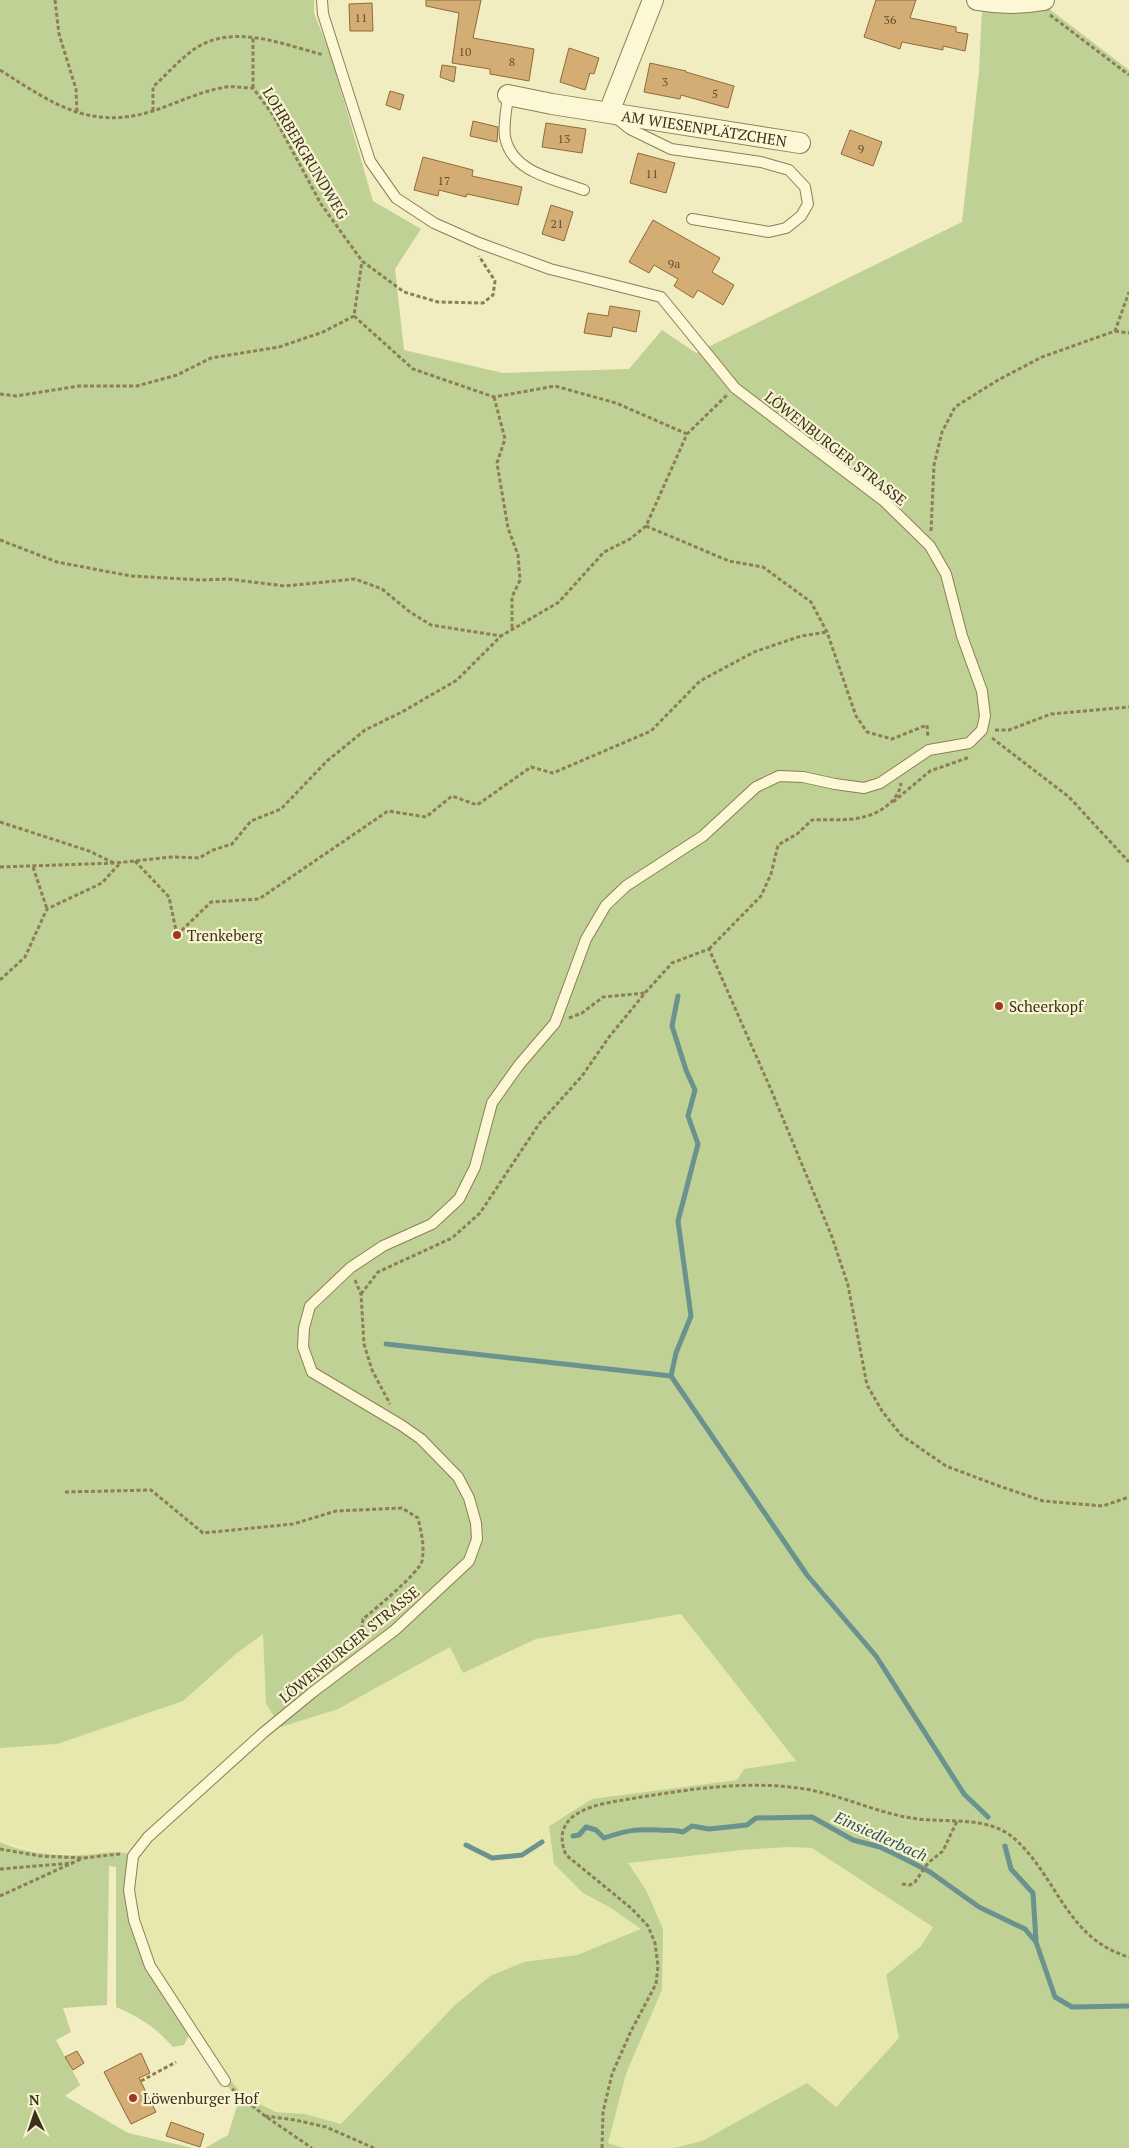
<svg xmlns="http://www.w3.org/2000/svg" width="1129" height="2148" viewBox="0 0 1129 2148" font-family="'PT Serif',serif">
<rect width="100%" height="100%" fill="#f2ecc1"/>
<g fill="#e7e8ae">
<polygon points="681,1614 796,1761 744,1769 737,1780 592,1799 549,1825 554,1864 583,1893 611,1908 642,1929 577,1955 524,1962 490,1976 455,2005 341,2124 305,2114 276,2112 244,2096 224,2073 153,1964 136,1919 128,1852 82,1855 43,1853 0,1842 0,1748 57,1744 237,1653 263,1634 266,1704 338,1709 450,1647 463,1672 536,1639"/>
<polygon points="788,1847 812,1848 933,1927 921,1946 886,1975 899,2038 836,2107 807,2084 702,2141 674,2148 624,2148 608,2143 626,2074 662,1990 646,1890 627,1863 742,1850"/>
</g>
<path fill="#bfd194" d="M0,0H314V13L330,53L373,201L421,229L395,269L404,350L503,373L629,369L662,330L696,353L962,222L979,72L982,9L1048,8L1129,70V2148H674L702,2141L807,2083L836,2107L899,2038L886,1975L921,1946L933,1927L812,1848L788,1847L742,1850L628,1863L646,1890L663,1929L662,1990L626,2074L608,2143L624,2148H205L228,2135L239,2099L221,2079L189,2035L184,2045L173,2047C154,2026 141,2018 116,2007V1867L109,1866L107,2005L63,2008L71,2032L56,2040L80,2085L65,2096L128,2133L193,2148H0V1842C24,1853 56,1856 82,1855C100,1855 119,1847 136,1857L132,1889L136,1919L153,1964L224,2073L244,2096L276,2112L305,2114L341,2124L455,2005L490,1976L524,1962L577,1955L641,1929L611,1908L583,1893L554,1864L549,1826L592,1799L737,1780L744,1769L796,1761L681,1614L536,1639L463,1673L450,1647L338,1709L281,1727L266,1704L263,1634L237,1653L183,1701L57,1744L0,1748Z"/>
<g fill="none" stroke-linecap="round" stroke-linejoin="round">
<g stroke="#6a9390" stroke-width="5">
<polyline points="386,1344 671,1376 807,1575 876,1656 964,1794 988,1817"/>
<polyline points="671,1376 676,1353 691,1316 678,1221 698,1144 688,1116 695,1090 686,1070 672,1026 678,996"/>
<path d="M573,1836L579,1835L586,1827L596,1830L604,1838C628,1830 635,1829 659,1830C669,1831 673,1829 683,1832L692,1826L709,1829L747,1825L756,1818L812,1817L853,1840L880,1847L905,1859L930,1872L979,1907L1025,1929L1036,1942L1055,1997L1072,2007L1129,2006"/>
<polyline points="466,1845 492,1858 522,1855 542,1842"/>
<polyline points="1005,1846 1011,1869 1033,1893 1036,1941"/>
</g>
</g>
<g fill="#d3ad73" stroke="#8e6b3a">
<polygon points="426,0 481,0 473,38 534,49 529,81 490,74 490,69 452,63 459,13 426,6"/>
<polygon points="876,0 916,0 910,18 956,27 956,32 968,34 965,51 943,46 943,50 902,42 900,49 864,37"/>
<polygon points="372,3 373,31 350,31 349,4"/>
<polygon points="569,48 599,58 594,74 590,73 585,90 560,82"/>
<polygon points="650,63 686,71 686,72 734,86 728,108 681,95 680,99 644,92"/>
<polygon points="442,65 456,67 454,82 440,77"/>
<polygon points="390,91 404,95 400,110 386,105"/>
<polygon points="473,121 498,127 497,142 470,136"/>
<polygon points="546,123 586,129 582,153 542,147"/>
<polygon points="850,130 882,142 873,166 841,154"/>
<polygon points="638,153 675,163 666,193 630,183"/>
<polygon points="423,157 473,170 472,176 522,187 518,205 467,194 466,197 439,190 438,196 414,190"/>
<polygon points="551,205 573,212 564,241 542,234"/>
<polygon points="653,220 720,258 712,272 734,285 723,305 698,290 693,298 674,286 678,279 654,265 649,273 629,262"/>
<polygon points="610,306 640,311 636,332 613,327 611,337 584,333 588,313 608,316"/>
<polygon points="77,2051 84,2063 73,2070 65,2057"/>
<polygon points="141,2053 150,2073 139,2078 156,2112 131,2124 104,2072"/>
<polygon points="171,2122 204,2134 200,2147 166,2136"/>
</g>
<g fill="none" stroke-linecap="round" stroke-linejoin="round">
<defs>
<g id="service">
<path d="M508,95C507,108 503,124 505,137C512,173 555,179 584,190"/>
<polyline points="616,118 630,129 671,149 761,162 789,170 805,187 808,204 801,216 786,228 769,232 692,219"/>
<polyline points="225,2081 150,1966 134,1920 129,1890 133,1856 148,1837 263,1733 313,1692 395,1630 469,1561 477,1539 476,1523 469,1498 458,1477 421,1439 401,1425 312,1372 303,1347 304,1328 310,1306 350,1268 383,1246 432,1224 459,1199 475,1167 492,1103 519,1065 555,1023 586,939 606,905 626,886 703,836 756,787 779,776 803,777 835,784 864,788 880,783 929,750 969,743 982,730 985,716 982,691 962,636 946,574 930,546 884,501 735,388 661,297 550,269 479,243 434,223 396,198 370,161 323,14 322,0"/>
</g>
<g id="minor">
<path d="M977,0C1000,4 1021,4 1044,0"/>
<path id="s1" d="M508,95L552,104L800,143"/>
<polyline points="609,112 653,0"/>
</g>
</defs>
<use href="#service" stroke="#8d7e57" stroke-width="12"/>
<use href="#minor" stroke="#8d7e57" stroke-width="22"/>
<g stroke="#8d7e57" stroke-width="3" stroke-dasharray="4 2.5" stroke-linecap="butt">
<polyline points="55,0 59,34 76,89 77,113"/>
<polyline points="1050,15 1129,75"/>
<path d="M0,70C52,103 89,131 153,111C177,103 201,91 226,87C235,86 244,88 253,88L273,115L321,204L362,261L404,292L438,302L483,303L493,295L495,281L479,256"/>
<polyline points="253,88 253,37"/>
<path d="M153,111V87C167,74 181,58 196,48C235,23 284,45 324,55"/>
<polyline points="354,316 413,369 494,397 555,386 616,403 687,434"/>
<polyline points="1115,331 1129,333"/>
<polyline points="0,394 16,396 79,386 137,386 177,375 211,358 279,347 323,332 354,316 362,261"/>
<polyline points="494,397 505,439 497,463 508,528 518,555 520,580 512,597 512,628"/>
<polyline points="646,526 729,561 763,567 811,602 827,632 856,716 867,732 892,739 927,725 928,738"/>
<polyline points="931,531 934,465 942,432 955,407 998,380 1042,357 1115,331 1129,292"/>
<polyline points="0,540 57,562 131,576 202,580 228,579 285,586 355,579 382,589 410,612 431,625 501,636"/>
<polyline points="995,730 1009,730 1051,714 1129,707"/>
<polyline points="992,738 1069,797 1129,862"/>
<polyline points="893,802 930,771 970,757"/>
<polyline points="0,822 89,851 114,863"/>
<polyline points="135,861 169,897 177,935"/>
<polyline points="0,867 115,863 172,857 199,858 213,850 232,844 251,821 281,809 327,761 365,730 402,712 457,680 501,636 559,602 604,552 630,539 646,526 687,434 727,395"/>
<polyline points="33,867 47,909"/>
<polyline points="177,935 211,902 259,899 388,811 426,817 452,796 477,805 531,767 553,773 651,731 700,681 754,652 801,636 827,632"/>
<path d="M709,949L761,896L771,874L778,845L797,834L812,820C827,819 844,821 859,818C877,815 899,802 901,783"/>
<polyline points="0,980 25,957 47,909 102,883 121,862"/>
<polyline points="569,1018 582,1013 603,997 645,993"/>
<polyline points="355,1280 361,1294 364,1344 372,1370 390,1404"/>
<polyline points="361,1294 378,1272 452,1238 480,1213 539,1124 582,1076 609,1037 645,993 672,963 709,949 772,1092 832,1237 848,1285 867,1385 882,1411 901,1435 946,1466 999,1486 1043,1501 1103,1506 1129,1497"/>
<path d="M65,1492L151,1490L203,1533L293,1524L336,1511L402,1508L418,1518C421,1532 425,1546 422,1561C419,1573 375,1609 363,1619L361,1635L364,1639"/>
<polyline points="0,1849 40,1856 83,1858 120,1854"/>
<polyline points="0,1869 73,1863"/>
<polyline points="902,1884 910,1885 915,1882 928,1863 943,1851 957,1821"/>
<polyline points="0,1896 83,1858"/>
<polyline points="141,2081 176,2062"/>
<polyline points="232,2089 265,2116 312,2148"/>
<polyline points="265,2116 295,2120 326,2127 374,2148"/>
<path d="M602,2148L603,2112L612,2074L631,2031L656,1984L658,1966L655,1943L648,1926L631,1908L566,1855C550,1817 587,1806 617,1801C679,1791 743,1779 805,1789C841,1795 875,1812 911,1818C946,1824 988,1814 1016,1840C1058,1879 1067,1939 1129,1957"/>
</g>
<use href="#service" stroke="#fcf7d5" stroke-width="10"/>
<use href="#minor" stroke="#fcf7d5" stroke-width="20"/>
</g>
<g fill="#a13821" stroke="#f8f4d1" stroke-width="2">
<circle cx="177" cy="935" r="5"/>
<circle cx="999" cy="1006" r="5"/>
<circle cx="133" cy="2098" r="5"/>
</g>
<g text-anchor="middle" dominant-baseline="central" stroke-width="4.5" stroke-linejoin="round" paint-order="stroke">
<g font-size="12" fill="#615032">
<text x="361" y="17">11</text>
<text x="890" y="19">36</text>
<text x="465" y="51">10</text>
<text x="512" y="61">8</text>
<text x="665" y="81">3</text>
<text x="715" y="93">5</text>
<text x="564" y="138">13</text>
<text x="861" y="148">9</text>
<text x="652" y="173">11</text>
<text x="444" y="180">17</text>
<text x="557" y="223">21</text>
<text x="674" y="263">9a</text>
</g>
<g font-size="15" fill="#3b311c" stroke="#f8f4d1">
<text stroke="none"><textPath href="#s1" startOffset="199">AM WIESENPLÄTZCHEN</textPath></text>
<text transform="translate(306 153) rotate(59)">LOHRBERGRUNDWEG</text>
<text transform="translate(836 448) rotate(38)">LÖWENBURGER STRASSE</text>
<text transform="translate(349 1644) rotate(-39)">LÖWENBURGER STRASSE</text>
</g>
<g font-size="15" fill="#3b311c" stroke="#f8f4d1" text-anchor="start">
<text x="187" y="935">Trenkeberg</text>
<text x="1009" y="1006">Scheerkopf</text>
<text x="143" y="2098">Löwenburger Hof</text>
</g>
<g font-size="16" font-style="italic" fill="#2a565d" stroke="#f8f4d1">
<text transform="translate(881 1836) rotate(24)">Einsiedlerbach</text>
</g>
</g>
<g transform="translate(35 2113) rotate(357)" stroke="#f8f4d1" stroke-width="4" paint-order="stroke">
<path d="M0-4L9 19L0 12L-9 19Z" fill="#3b311c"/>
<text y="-8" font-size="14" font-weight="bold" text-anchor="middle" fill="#3b311c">N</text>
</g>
</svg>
